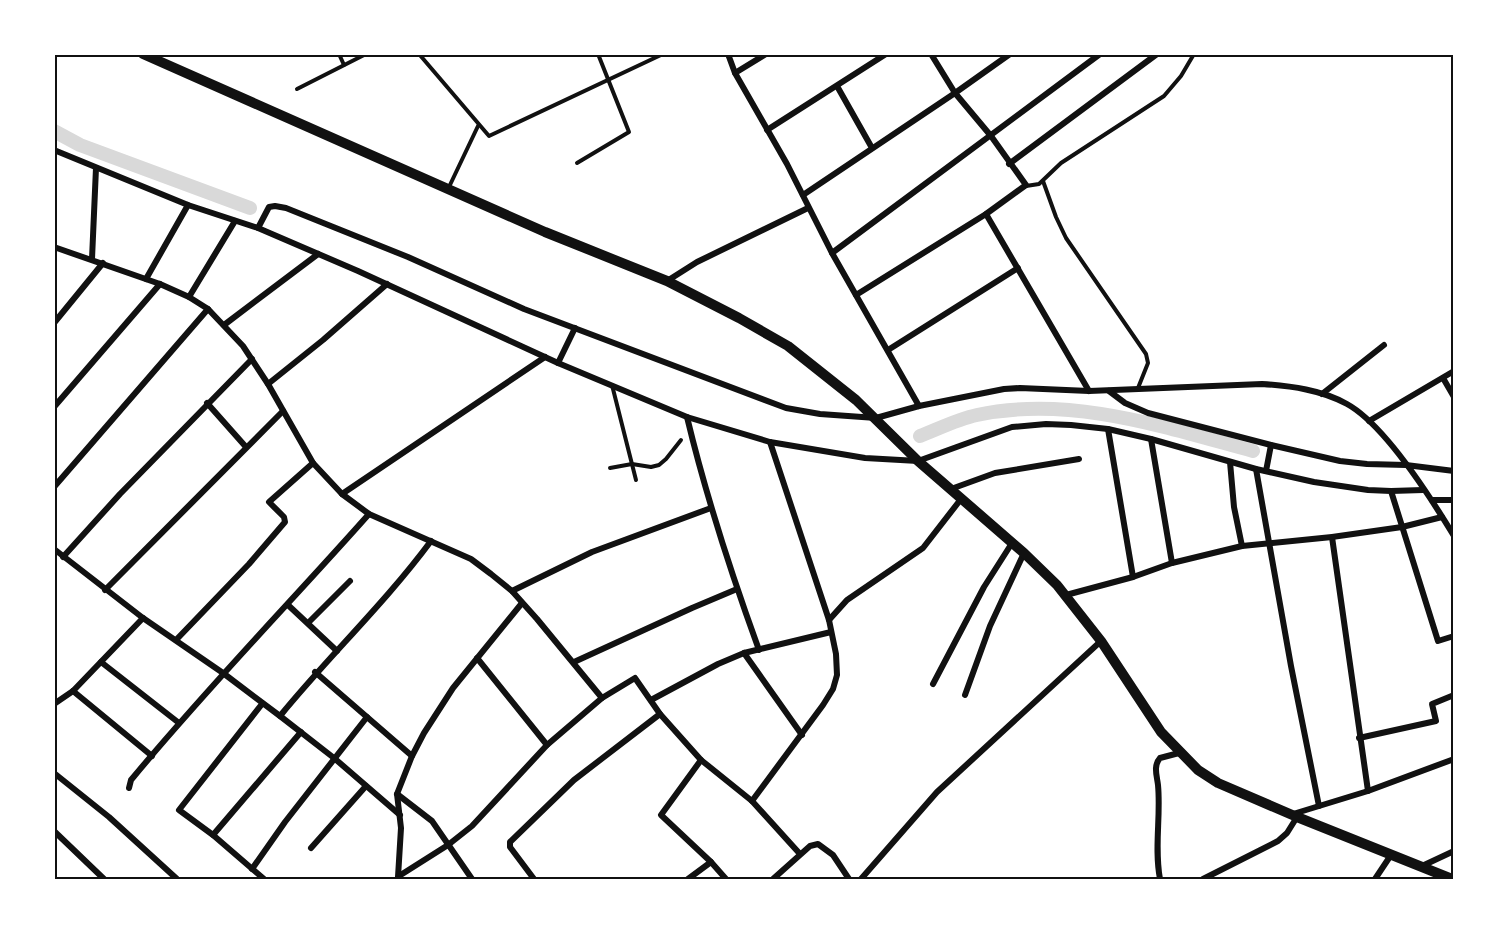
<svg xmlns="http://www.w3.org/2000/svg" width="1508" height="933" viewBox="0 0 1508 933" font-family="'Exo 2',sans-serif">
<rect width="100%" height="100%" fill="#fff"/>
<g fill="none" stroke-linecap="round" stroke-linejoin="round">
<g stroke="#d9d9d9" stroke-width="14">
<polyline points="54,131 80,145 250,208"/>
<path d="M920,436C938,429 958,419 977,415C1070,395 1164,427 1253,451"/>
</g>
<g stroke="#111" stroke-width="4">
<polyline points="339,54 344,65"/>
<polyline points="419,54 489,136 663,54"/>
<polyline points="297,89 366,54"/>
<polyline points="577,163 629,132 598,54"/>
<polyline points="1043,181 1056,217 1066,238 1146,354 1148,363 1138,388"/>
<polyline points="1026,186 1039,184 1061,163 1164,96 1181,76 1194,54"/>
<polyline points="449,187 478,126"/>
<polyline points="612,385 636,480"/>
<polyline points="610,468 632,464 651,467 659,465 666,459 681,440"/>
</g>
<g stroke="#111" stroke-width="6">
<polyline points="728,54 735,73"/>
<polyline points="766,54 735,73 787,164 832,253 919,406"/>
<polyline points="837,86 872,148"/>
<polyline points="767,130 886,54"/>
<path d="M54,150L188,205L258,228L269,207L275,206L286,208L408,257L524,309L786,408L820,414L876,418L919,406L1004,389L1020,388L1089,391L1262,384C1291,386 1322,390 1347,404C1385,425 1431,498 1454,536"/>
<polyline points="1009,164 1157,54"/>
<polyline points="803,195 955,93 1010,54"/>
<polyline points="986,214 1089,391"/>
<polyline points="258,228 358,271 558,363 687,417 770,442 865,458 918,461 1012,427 1046,424 1071,425 1108,429 1151,439 1256,469 1314,482 1368,490 1391,491 1438,641 1454,636"/>
<polyline points="54,247 160,284 189,297 208,309 243,346 268,384 313,463 342,494 369,514 471,559 491,574 512,591 537,619 602,698 547,745 472,826 448,845 399,876"/>
<polyline points="832,253 1100,54"/>
<polyline points="92,259 96,168"/>
<polyline points="146,279 188,205"/>
<polyline points="667,281 697,262 808,208"/>
<polyline points="856,295 986,214 1026,185 991,136 955,93 931,54"/>
<polyline points="189,297 235,221"/>
<polyline points="54,323 103,263"/>
<polyline points="224,325 318,254"/>
<polyline points="888,350 1018,268"/>
<polyline points="558,363 575,328"/>
<polyline points="1443,378 1454,397"/>
<polyline points="268,384 323,340 387,284"/>
<polyline points="1109,391 1125,403 1148,413 1271,445 1340,461 1367,464 1406,465 1454,471"/>
<polyline points="1322,394 1384,345"/>
<polyline points="207,403 246,447"/>
<polyline points="54,407 160,284"/>
<path d="M687,417C706,496 731,573 759,650"/>
<polyline points="1369,421 1454,371"/>
<polyline points="1108,429 1133,577"/>
<polyline points="1151,439 1172,563"/>
<polyline points="1230,462 1234,507 1242,546"/>
<polyline points="1256,469 1291,666 1319,806"/>
<polyline points="1266,471 1271,445"/>
<polyline points="54,487 208,309"/>
<polyline points="951,489 995,473 1079,459"/>
<polyline points="1391,491 1423,490"/>
<polyline points="342,494 545,357"/>
<polyline points="1432,500 1454,500"/>
<polyline points="1332,537 1368,791"/>
<polyline points="54,549 143,618 223,673 280,716 334,758 400,815"/>
<polyline points="63,557 120,494 252,359"/>
<polyline points="105,590 283,411"/>
<polyline points="512,591 592,552 711,508"/>
<polyline points="1066,595 1133,577 1172,563 1242,546 1332,537 1402,527 1442,517"/>
<polyline points="288,605 337,651"/>
<polyline points="829,620 847,600 923,548 961,499"/>
<polyline points="308,623 350,581"/>
<polyline points="176,640 249,564 285,522 284,517 269,502 313,463"/>
<polyline points="744,653 802,735"/>
<polyline points="477,658 547,745"/>
<polyline points="101,662 179,723"/>
<polyline points="574,662 692,608 737,589"/>
<polyline points="315,672 412,756"/>
<polyline points="933,684 984,587 1012,543"/>
<polyline points="73,691 152,756"/>
<polyline points="965,695 990,626 1024,553"/>
<polyline points="602,698 635,678 660,714 701,760 752,801 800,854"/>
<polyline points="651,700 718,664 744,653 831,632"/>
<polyline points="54,704 73,691 143,618"/>
<polyline points="262,704 179,810 213,835 264,879"/>
<path d="M280,716C329,656 385,603 431,541"/>
<polyline points="1359,738 1436,721 1432,704 1454,695"/>
<polyline points="701,760 661,815 711,862 726,879"/>
<polyline points="54,773 109,817 177,879"/>
<path d="M129,788L131,780C207,688 290,603 369,514"/>
<polyline points="397,794 432,821 472,879"/>
<polyline points="752,801 823,705 833,689 837,675 836,654 829,620 770,442"/>
<polyline points="1293,814 1368,791 1454,759"/>
<polyline points="54,831 104,879"/>
<polyline points="213,835 301,732"/>
<polyline points="311,848 366,786"/>
<polyline points="1422,866 1454,851"/>
<polyline points="252,869 285,822 367,717"/>
<polyline points="398,877 401,828 397,794 412,756 424,733 453,688 522,603"/>
<polyline points="534,879 510,847 510,842 574,780 660,714"/>
<polyline points="688,879 711,862"/>
<polyline points="773,879 810,846 818,844 833,855 849,879"/>
<polyline points="861,879 937,792 1101,641"/>
<path d="M1160,879C1154,848 1161,816 1158,785C1157,776 1153,766 1160,758L1179,753"/>
<polyline points="1203,879 1278,841 1287,833 1297,817"/>
<polyline points="1375,879 1391,855"/>
</g>
<polyline stroke="#111" stroke-width="10" points="143,54 545,232 667,281 739,318 788,346 856,400 918,461 1024,553 1057,585 1101,641 1161,732 1198,770 1218,783 1297,817 1452,879"/>
</g>
<rect width="1508" height="933" fill="none" stroke="#ffffff" stroke-width="111"/>
<rect x="56" y="56" width="1396" height="822" fill="none" stroke="#111" stroke-width="2"/>
</svg>
